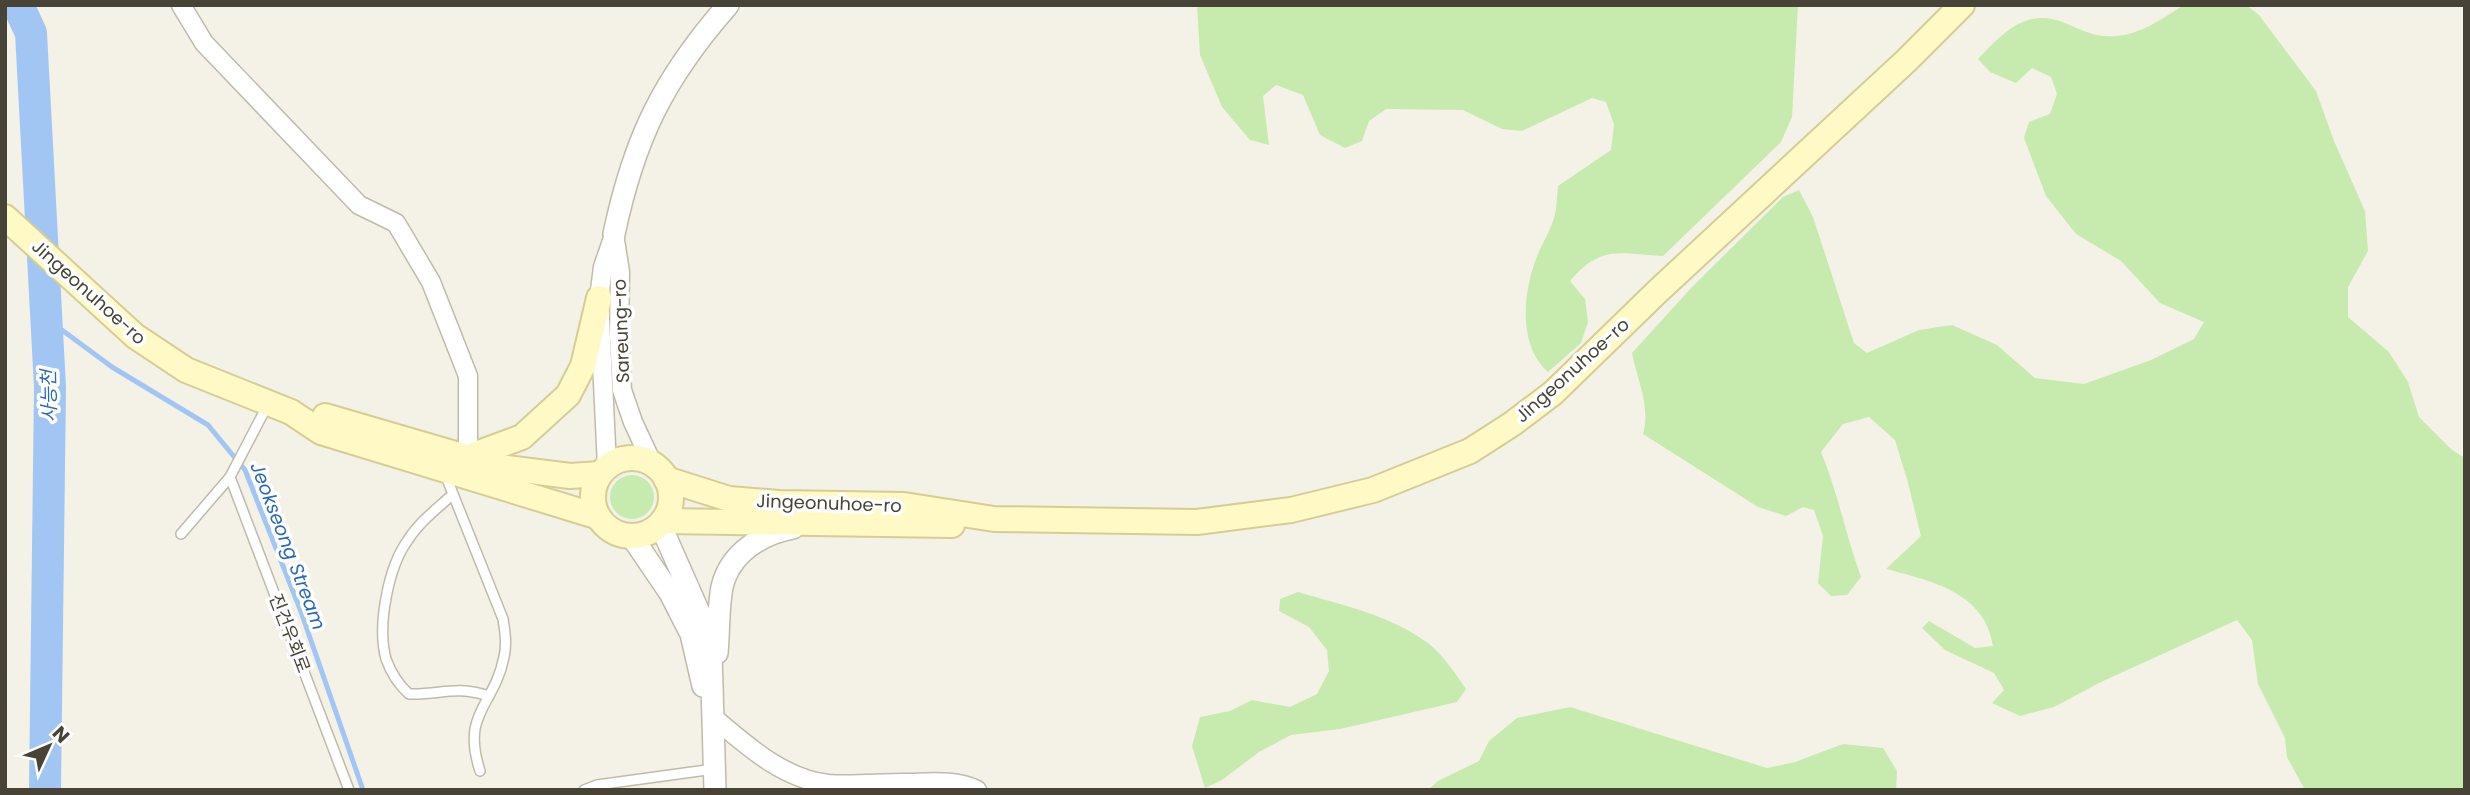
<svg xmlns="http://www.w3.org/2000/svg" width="2470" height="795" viewBox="0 0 2470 795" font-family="Poppins,'Noto Sans KR',sans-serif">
<rect width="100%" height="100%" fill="#f4f2e7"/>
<g fill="#c7eaae">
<path d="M1197,5H1798L1792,117L1781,142L1663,256C1620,254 1601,244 1570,281L1585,299L1588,322L1581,343L1548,372C1517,344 1523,290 1538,254C1543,242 1550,231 1554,218C1557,208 1557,196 1558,186L1611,150L1614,125L1606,102L1592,98L1522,131L1502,129L1463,110L1386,109L1369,121L1362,141L1345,148L1320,135L1303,95L1276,85L1263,96L1269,145L1250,140L1222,107L1200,55Z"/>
<path d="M2184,5H2246L2259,15L2316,91L2334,141L2365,211L2368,251L2348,287V317L2389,352L2408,382L2419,417L2452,450L2465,458V790H2305L2287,757L2285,738L2258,684L2252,640L2237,620L2101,682L2054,707L2020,716L1992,703L2004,690L1994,673L1945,650L1922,628L1929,621L1975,648L1993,646C1985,592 1931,581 1886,569L1921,536L1907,479L1895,440L1869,417L1843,424L1821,452C1838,493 1846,536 1861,577L1847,595L1831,596L1818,583L1823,536L1814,510L1803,507L1786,516L1758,507L1643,434C1651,408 1637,379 1632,353L1692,287L1783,197L1799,190L1813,217L1854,343L1867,353L1919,330L1952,325L1997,345L2035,378L2084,384L2151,360L2194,339L2204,322L2160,303L2121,261L2076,234L2046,196L2024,138L2029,122L2050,114L2057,94L2051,77L2032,68L2016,83L1990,72L1978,59C2003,33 2026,7 2065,23C2083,31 2097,38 2116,36C2142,34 2163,18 2184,5Z"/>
<circle cx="632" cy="497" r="22"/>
<path d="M1298,592C1342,605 1390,615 1428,643C1443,655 1455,673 1466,689L1457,702L1340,729L1291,735L1259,752L1222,780L1205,788L1192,746L1200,717L1230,711L1252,700L1290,707L1317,694L1329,671L1327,650L1309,627L1279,611L1280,599Z"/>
<polygon points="1570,707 1767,768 1795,762 1843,744 1883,748 1897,771 1896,790 1428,790 1438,781 1479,761 1489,741 1517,718"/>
</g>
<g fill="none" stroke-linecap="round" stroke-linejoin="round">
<polyline stroke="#a1c6f3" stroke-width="5" points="47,319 112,367 208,425 245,470 300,609 363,790"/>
<polyline stroke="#a1c6f3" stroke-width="32" points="18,5 31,33 50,387 45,790"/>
<defs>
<g id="service">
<polyline points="267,406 230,477 349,790"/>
<path d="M445,474L503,619C505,632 507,644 504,657C494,707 461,712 480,771"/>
<path d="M453,494C438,508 419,522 408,540C388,567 377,626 386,659C391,673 399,685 409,694C442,695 454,685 489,696"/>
<polyline points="181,534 230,477"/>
<polyline points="584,790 597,785 714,769"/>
</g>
<g id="minor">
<polyline points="181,5 204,43 359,205 396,223 431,282 468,376 468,457"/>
<polyline points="614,234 620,272 619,336 622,390 633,422 652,463"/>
<polyline points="607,467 599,298 603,267 613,238"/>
<path d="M714,718C746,745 783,779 828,784C852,786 879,783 903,783C928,783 954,779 977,790"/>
</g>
<g id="tertiary">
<path d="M614,234C634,139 663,79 728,5"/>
<polyline points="660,524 702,619 711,652 715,790"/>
<polyline points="632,537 670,593 691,634 703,686"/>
<path d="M717,653C719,632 718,608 722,587C730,553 761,534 793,528"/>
</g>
<g id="secondary">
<polyline points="5,217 135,336 186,370 291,412 321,432 596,516"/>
<polyline points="325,416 500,467 570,476 600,474"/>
<polyline points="468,457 522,437 568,395 583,366 599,298"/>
<circle cx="632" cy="497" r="39"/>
<polyline points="666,479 729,499 779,503 904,505 994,519 1197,522 1291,510 1373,490 1470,451 1512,424 1553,393 1658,291 1906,61 1962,5"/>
<polyline points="664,521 952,525"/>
</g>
</defs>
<use href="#service" stroke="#c0bba9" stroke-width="12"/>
<use href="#minor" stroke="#c0bba9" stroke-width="21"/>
<use href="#tertiary" stroke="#c0bba9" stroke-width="24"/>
<use href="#secondary" stroke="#d6cd95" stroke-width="28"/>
<use href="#service" stroke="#fff" stroke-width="9"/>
<use href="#minor" stroke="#fff" stroke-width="18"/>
<use href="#tertiary" stroke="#fff" stroke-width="21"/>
<use href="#secondary" stroke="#fff9c6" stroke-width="24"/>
</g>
<g text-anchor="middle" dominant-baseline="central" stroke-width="7" stroke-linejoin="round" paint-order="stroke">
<g font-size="18" fill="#474336" stroke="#fff">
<text transform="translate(89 292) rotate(42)">Jingeonuhoe-ro</text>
<text transform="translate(621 331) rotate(-92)">Sareung-ro</text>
<text transform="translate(1572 370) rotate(-42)">Jingeonuhoe-ro</text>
<text transform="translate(829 503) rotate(2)">Jingeonuhoe-ro</text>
<text transform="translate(290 633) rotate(69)">진건우회로</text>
</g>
<g font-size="19" font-style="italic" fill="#2a69b8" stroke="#fff">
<text transform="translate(49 396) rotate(-91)">사능천</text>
<text transform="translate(288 546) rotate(69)">Jeokseong Stream</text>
</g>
</g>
<rect width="2470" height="795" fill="none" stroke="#474336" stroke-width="14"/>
<g transform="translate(49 746) rotate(46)" stroke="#ffffff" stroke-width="5" paint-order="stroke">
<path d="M0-5L12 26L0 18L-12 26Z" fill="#474336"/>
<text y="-10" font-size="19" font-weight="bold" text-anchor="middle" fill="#474336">N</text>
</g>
</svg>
